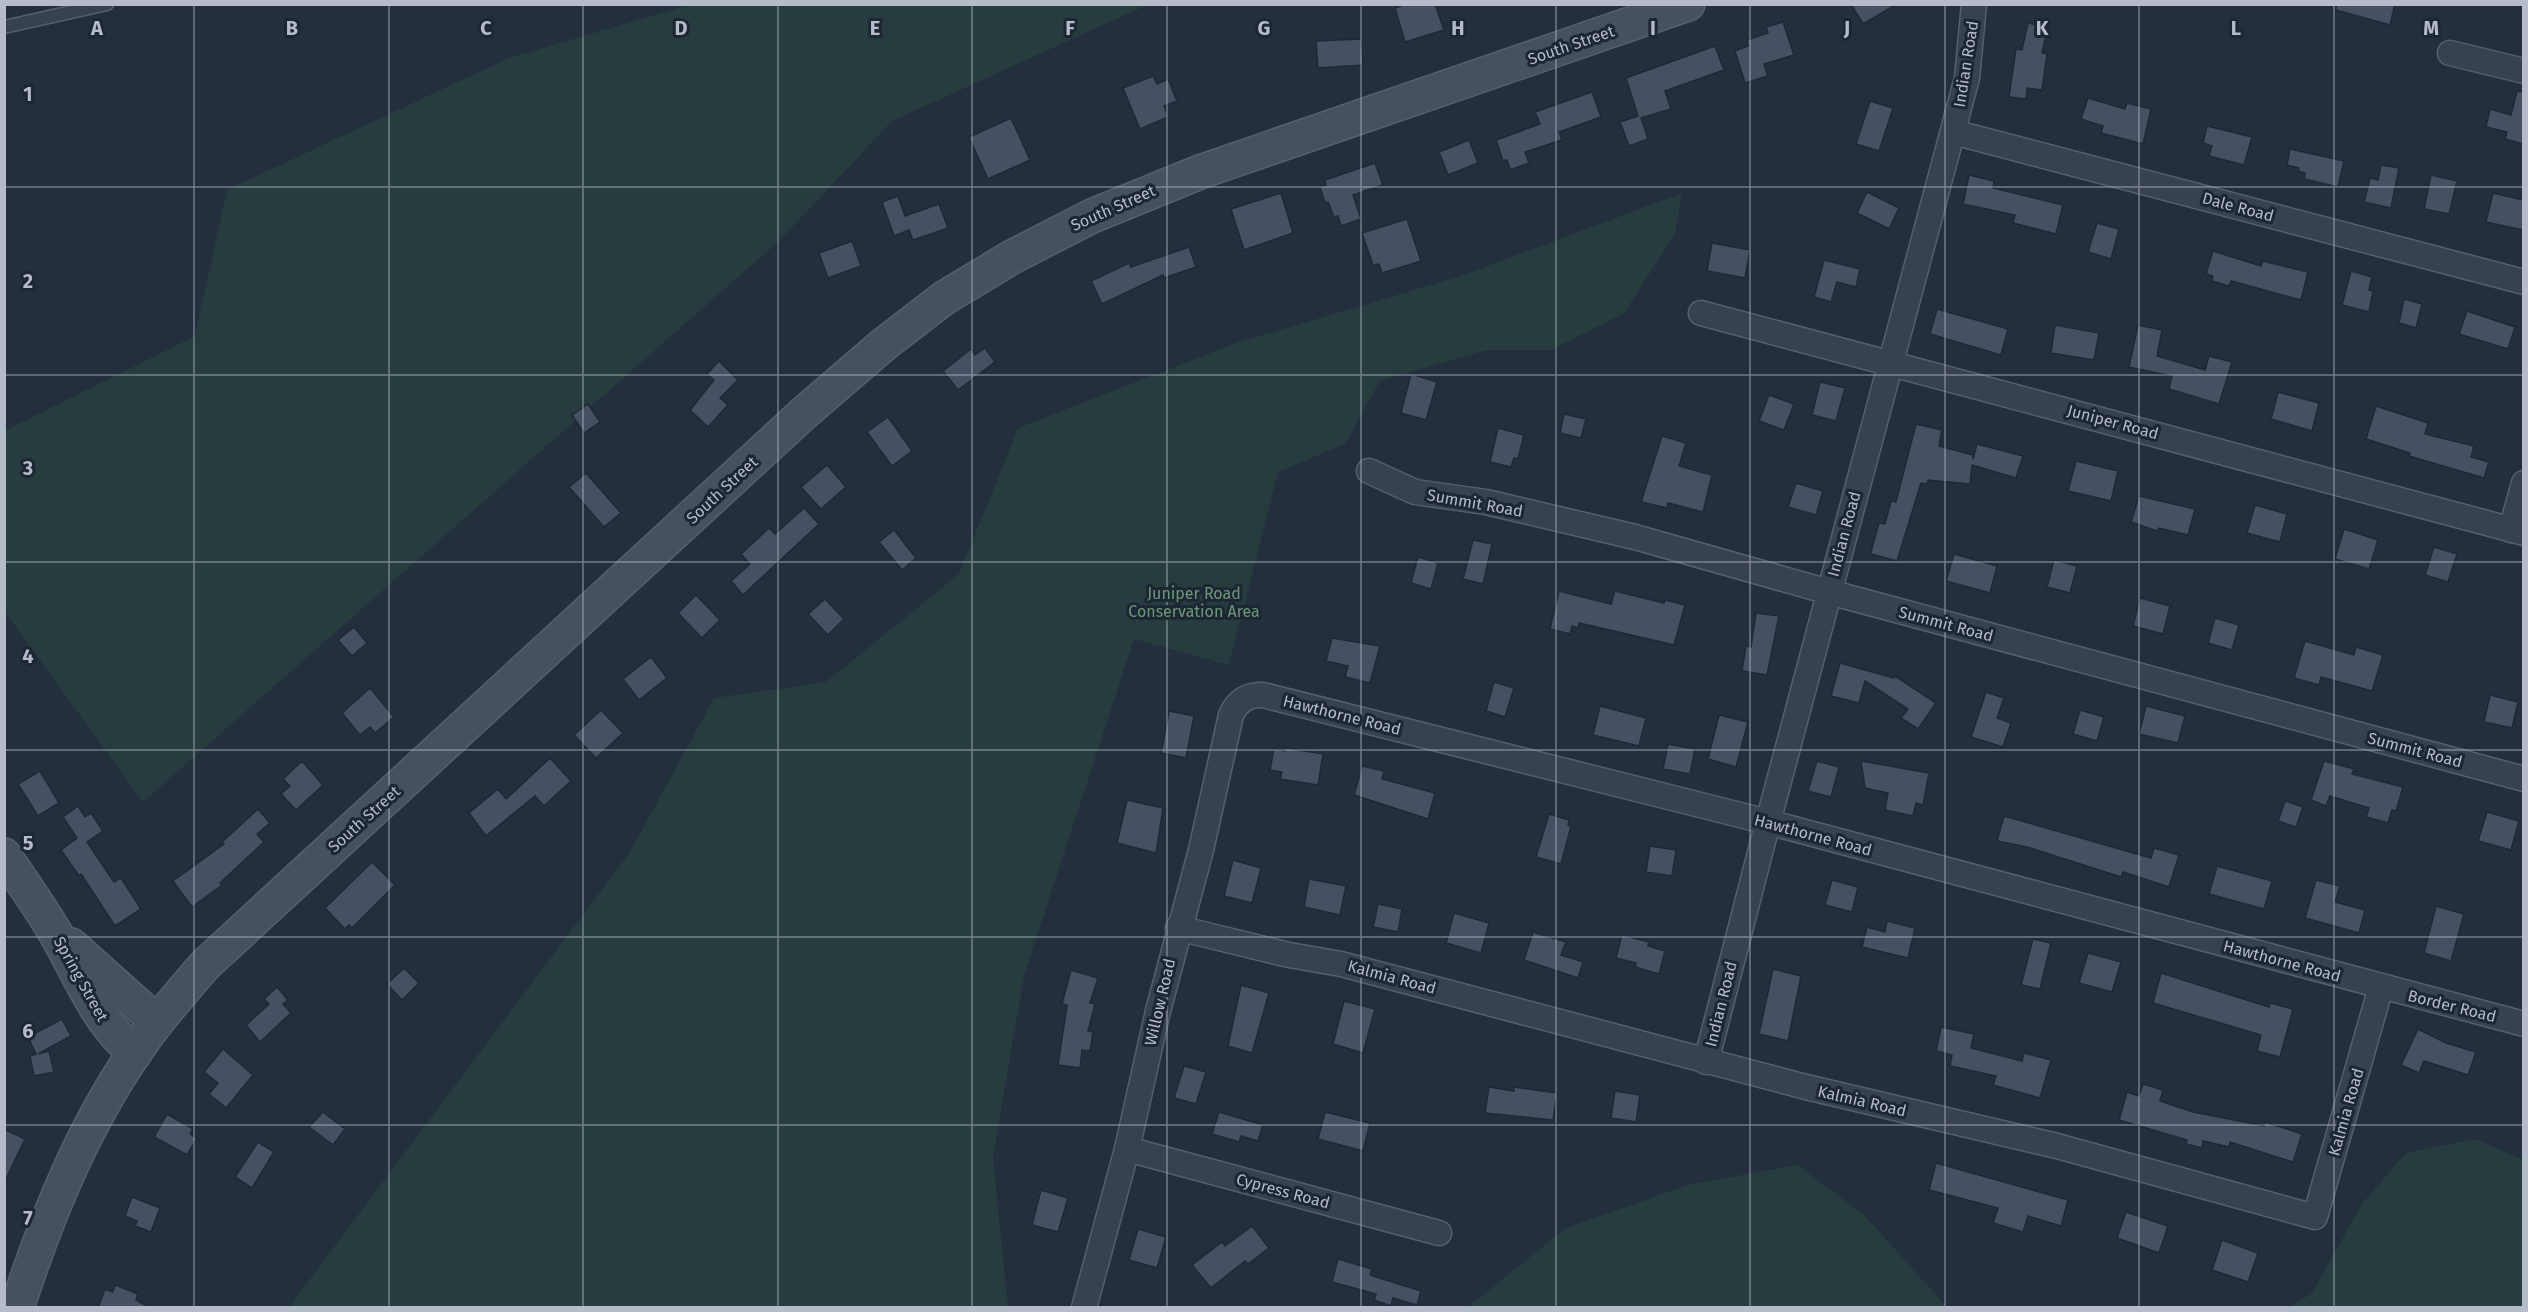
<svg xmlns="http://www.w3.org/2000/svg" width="2528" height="1312" viewBox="0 0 2528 1312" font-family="'Fira Sans',sans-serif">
<rect width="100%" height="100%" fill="#242f3e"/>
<g fill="#263c3f">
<polygon points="689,5 1147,5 892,121 780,240 143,802 5,612 4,431 195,336 227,190 509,58"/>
<polygon points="1682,193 1675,234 1624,313 1551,350 1487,350 1380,381 1345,444 1278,472 1229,665 1134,639 1024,976 993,1158 1008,1307 289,1307 630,852 714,698 826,682 959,574 1018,428 1236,343 1458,277"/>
<polygon points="2476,1139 2523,1160 2523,1307 2290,1307 2312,1293 2362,1204 2406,1153"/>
<polygon points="1798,1165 1865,1216 1947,1307 1468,1307 1566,1228 1691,1184"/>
</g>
<g fill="#455162" stroke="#1f2835" stroke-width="1.5">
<polygon points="1406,4 1435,4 1444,30 1405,42 1395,8"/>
<polygon points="1851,4 1897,4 1863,24"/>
<polygon points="2336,4 2395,4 2390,25 2336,10"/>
<polygon points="1783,22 1794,55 1764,64 1768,76 1745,83 1735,51 1748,46 1747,40 1768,33 1766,27"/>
<polygon points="2028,23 2048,27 2042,53 2047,54 2042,90 2027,88 2026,99 2009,97 2016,49 2022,50"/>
<polygon points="1361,39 1363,65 1318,68 1316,41"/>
<polygon points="1715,46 1724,70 1665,91 1671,109 1641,118 1648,139 1629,146 1620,122 1638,116 1626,78"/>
<polygon points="1153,76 1157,84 1168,79 1177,101 1164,106 1168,117 1140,129 1123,88"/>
<polygon points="2517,91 2523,92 2523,144 2505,139 2507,132 2486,127 2490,109 2511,115"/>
<polygon points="1592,92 1601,117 1559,132 1562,140 1525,152 1529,163 1510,170 1507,160 1503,161 1496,140 1540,124 1535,112"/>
<polygon points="2088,98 2125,109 2127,103 2151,109 2143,144 2101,133 2103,126 2081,119"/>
<polygon points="1870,101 1893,108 1879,151 1856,144"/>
<polygon points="1011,118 1030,160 988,179 969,137"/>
<polygon points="2207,126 2252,137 2244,165 2209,156 2212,146 2203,143"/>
<polygon points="1469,140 1478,163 1448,175 1439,152"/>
<polygon points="2290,149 2344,161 2338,187 2304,179 2305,173 2298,171 2299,168 2287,165"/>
<polygon points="1375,163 1383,185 1353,195 1361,219 1341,226 1338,216 1334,217 1328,202 1325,203 1320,187 1326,185 1325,180"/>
<polygon points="2381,165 2399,168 2391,208 2364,202 2370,178 2378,180"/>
<polygon points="1969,175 1994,181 1993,188 2063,205 2056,234 2013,223 2015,215 1963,204"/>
<polygon points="2431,175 2457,181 2449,214 2424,209"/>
<polygon points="1867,192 1899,208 1889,229 1857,213"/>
<polygon points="1281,193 1293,233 1244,250 1231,209"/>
<polygon points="2493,193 2523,200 2523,230 2486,222"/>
<polygon points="898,196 905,216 939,204 948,228 913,240 909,230 894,236 882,202"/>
<polygon points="1407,219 1421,261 1382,273 1379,264 1373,265 1362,233"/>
<polygon points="2097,223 2119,229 2111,259 2088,252"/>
<polygon points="852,241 861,266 828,278 819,253"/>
<polygon points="1712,243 1750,250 1745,278 1707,271"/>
<polygon points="1189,247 1196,267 1164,278 1163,275 1102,304 1091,281 1129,263 1131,267"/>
<polygon points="2213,251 2261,266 2263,261 2308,272 2301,300 2231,281 2229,286 2212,281 2213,276 2206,274"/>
<polygon points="1824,260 1860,269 1856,287 1837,282 1831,302 1814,297"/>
<polygon points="2351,271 2372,277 2369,290 2373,291 2369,312 2342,305"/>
<polygon points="2404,299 2422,304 2416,328 2399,323"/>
<polygon points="1937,309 2008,329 2001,355 1930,334"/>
<polygon points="2467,311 2515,327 2508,349 2459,334"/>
<polygon points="2055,325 2099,333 2094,360 2051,353"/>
<polygon points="2138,325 2162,330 2157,356 2205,370 2209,356 2232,362 2219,404 2169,389 2172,376 2129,367"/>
<polygon points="985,348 995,362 958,390 943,371 971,349 975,355"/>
<polygon points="719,361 738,380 720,398 728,405 708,427 690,410 714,380 707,374"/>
<polygon points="1411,374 1437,382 1426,420 1401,413"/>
<polygon points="1820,382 1845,388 1836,421 1812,415"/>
<polygon points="2278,392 2319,403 2312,431 2271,419"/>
<polygon points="1769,395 1794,404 1784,430 1759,421"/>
<polygon points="588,404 600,422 584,433 572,415"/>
<polygon points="2376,406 2428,423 2425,434 2474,446 2471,457 2489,462 2484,478 2409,456 2410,453 2366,439"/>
<polygon points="1564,414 1586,419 1581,438 1560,433"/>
<polygon points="888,417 912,451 892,466 867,432"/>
<polygon points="1916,424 1942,430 1939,446 1973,455 1973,459 1977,444 2023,456 2016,478 1972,465 1970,484 1928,480 1927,484 1921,483 1897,561 1871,554 1872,548 1879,523 1885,524 1891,501 1896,502"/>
<polygon points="1498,428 1524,435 1518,459 1514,458 1511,467 1490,462"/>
<polygon points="1662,436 1686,443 1679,466 1712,475 1703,512 1668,503 1667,508 1641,502"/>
<polygon points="2076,461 2118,471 2111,501 2068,491"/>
<polygon points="827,465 846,487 821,509 801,487"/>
<polygon points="586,473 621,513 604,527 569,487"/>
<polygon points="1796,483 1823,491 1816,515 1788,507"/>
<polygon points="2139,496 2195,509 2188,535 2159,528 2157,531 2131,522"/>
<polygon points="2255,505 2287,514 2280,542 2247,533"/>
<polygon points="804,508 819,524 743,595 731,581 750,564 741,554 769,528 775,534"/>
<polygon points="2344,529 2378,540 2369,569 2335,559"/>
<polygon points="894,530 916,558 902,570 879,542"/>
<polygon points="1473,540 1492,544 1483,584 1463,579"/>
<polygon points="2434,547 2457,554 2448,582 2425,575"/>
<polygon points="1954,554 1997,566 1990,593 1946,581"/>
<polygon points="1418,557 1438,563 1431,589 1411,583"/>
<polygon points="2054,560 2077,566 2070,593 2047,587"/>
<polygon points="1559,591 1611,604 1615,591 1664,603 1665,600 1685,605 1674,645 1579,623 1578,628 1572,626 1570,634 1550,629"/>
<polygon points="696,595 720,620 702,638 678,613"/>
<polygon points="2140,598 2170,606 2163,634 2133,626"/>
<polygon points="825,599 844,619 828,635 808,614"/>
<polygon points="1756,613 1779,616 1767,675 1742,671 1746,646 1751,647"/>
<polygon points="2215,618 2239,625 2232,650 2208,643"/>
<polygon points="354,627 367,643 352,656 338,640"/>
<polygon points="1332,638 1380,646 1370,683 1345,677 1348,666 1326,661"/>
<polygon points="2305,641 2354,655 2356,647 2383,655 2372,691 2321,677 2319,685 2294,678"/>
<polygon points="651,657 667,678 639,700 623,679"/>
<polygon points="1840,663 1894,678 1895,676 1936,703 1918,729 1901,718 1908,709 1865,681 1859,703 1831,696"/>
<polygon points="1494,682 1514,688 1505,717 1486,711"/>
<polygon points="370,688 394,717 375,733 370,727 360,735 342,713"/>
<polygon points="1986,692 2004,698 1997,718 2011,723 2003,747 1971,737"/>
<polygon points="2490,695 2518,702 2512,728 2484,722"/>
<polygon points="1600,706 1646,718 1639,746 1593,735"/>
<polygon points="2146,706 2185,716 2178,743 2139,734"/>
<polygon points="601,710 623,733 596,758 574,735"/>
<polygon points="2080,710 2104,717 2097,741 2073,734"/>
<polygon points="1169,711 1194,716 1186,758 1161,753"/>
<polygon points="1719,715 1748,722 1736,767 1708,759"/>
<polygon points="1668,744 1695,749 1690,774 1663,769"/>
<polygon points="1286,748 1323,754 1318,785 1280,779 1282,772 1270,770 1274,749 1285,751"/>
<polygon points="550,758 571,781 544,806 535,796 486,836 469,813 498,789 506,799"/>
<polygon points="302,761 323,785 296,810 281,794 290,786 283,779"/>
<polygon points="1817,761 1839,767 1831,797 1808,791"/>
<polygon points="1861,761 1929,773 1923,805 1916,803 1913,816 1885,810 1888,793 1865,788"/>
<polygon points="2324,761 2354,769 2352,774 2403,787 2396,811 2392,810 2388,823 2366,817 2369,808 2330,796 2326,806 2311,800"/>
<polygon points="1362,766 1384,771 1382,779 1435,793 1428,819 1354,795"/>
<polygon points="40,771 59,803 38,816 18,784"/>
<polygon points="1127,800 1163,808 1156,853 1117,843"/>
<polygon points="2285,801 2303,807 2296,827 2278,821"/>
<polygon points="78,806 85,817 91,813 103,831 87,842 114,882 121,878 141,909 115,926 81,874 79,876 61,850 77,838 63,817"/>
<polygon points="258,809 270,823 257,834 264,842 220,883 222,885 192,907 173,881 224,844 222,842"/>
<polygon points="2487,812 2519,821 2511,850 2478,841"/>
<polygon points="1549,814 1569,820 1568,825 1571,826 1561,864 1536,857"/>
<polygon points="2004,816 2151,858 2154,848 2179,855 2169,887 2123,872 2121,877 2027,847 1997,841"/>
<polygon points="1650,846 1676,850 1672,876 1646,872"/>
<polygon points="1233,860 1261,868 1252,903 1224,896"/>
<polygon points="372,862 395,885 352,928 349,925 345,929 325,908"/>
<polygon points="2217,866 2272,881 2264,909 2209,894"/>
<polygon points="1309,879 1346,886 1340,915 1304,907"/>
<polygon points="1832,880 1858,887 1852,912 1825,905"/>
<polygon points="2316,880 2340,886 2335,902 2365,910 2359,933 2305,918"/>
<polygon points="1378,904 1402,909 1398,932 1373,927"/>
<polygon points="2436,906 2464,914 2451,961 2424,953"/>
<polygon points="1454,913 1489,923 1481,953 1446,943"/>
<polygon points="1887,921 1915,928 1908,958 1862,947 1867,927 1885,932"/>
<polygon points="1533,932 1566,942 1561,955 1583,962 1578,978 1524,960"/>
<polygon points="1622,935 1649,942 1648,946 1665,951 1659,974 1635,967 1636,963 1616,958"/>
<polygon points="2033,939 2051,943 2040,989 2021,985"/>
<polygon points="2088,953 2121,962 2112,992 2079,983"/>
<polygon points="404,968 419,983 402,1000 387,984"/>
<polygon points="1773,969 1801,976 1788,1041 1759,1034"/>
<polygon points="1071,970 1098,978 1090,1003 1095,1004 1088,1031 1093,1032 1090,1051 1082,1050 1080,1068 1058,1065 1067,1005 1062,1004"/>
<polygon points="2161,973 2269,1007 2270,1003 2293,1009 2280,1057 2257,1051 2261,1035 2153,1003"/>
<polygon points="1241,985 1269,993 1252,1053 1228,1046"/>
<polygon points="277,987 288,1000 283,1004 291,1013 260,1042 246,1025 269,1004 264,999"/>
<polygon points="1344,1001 1375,1009 1363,1053 1333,1044"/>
<polygon points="62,1019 71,1036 38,1054 49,1051 54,1072 34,1076 30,1056 36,1054 28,1037"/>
<polygon points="1941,1027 1974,1034 1971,1048 2022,1061 2024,1053 2051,1060 2040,1098 1993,1085 1996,1076 1950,1066 1952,1055 1936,1051"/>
<polygon points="2418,1029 2446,1043 2476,1052 2468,1075 2424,1061 2419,1073 2401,1065"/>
<polygon points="223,1049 253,1075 226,1108 209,1094 218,1083 204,1072"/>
<polygon points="1184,1066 1206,1072 1196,1104 1174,1098"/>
<polygon points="2143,1084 2163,1090 2160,1101 2193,1112 2264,1126 2265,1122 2302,1134 2293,1162 2230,1142 2229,1147 2203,1141 2202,1148 2186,1144 2187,1140 2119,1120 2127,1092 2139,1096"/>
<polygon points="1489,1087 1514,1091 1514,1087 1557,1093 1553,1120 1485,1113"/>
<polygon points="1615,1091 1640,1095 1636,1122 1611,1118"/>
<polygon points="323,1112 345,1129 333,1145 309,1127"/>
<polygon points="1219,1112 1263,1125 1258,1141 1241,1136 1239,1142 1212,1134"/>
<polygon points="1325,1112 1370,1123 1363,1151 1318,1139"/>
<polygon points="167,1114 193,1129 190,1134 197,1138 187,1155 154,1137"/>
<polygon points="4,1129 25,1139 4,1183"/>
<polygon points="258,1142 274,1152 252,1188 235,1177"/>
<polygon points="1936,1163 2068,1200 2061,1226 2028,1216 2023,1232 1993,1223 1998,1208 1929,1190"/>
<polygon points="1041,1190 1068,1198 1058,1232 1032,1225"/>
<polygon points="132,1197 160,1208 151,1232 135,1226 137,1221 125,1216"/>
<polygon points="2126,1212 2168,1226 2159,1253 2117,1238"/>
<polygon points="1252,1226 1269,1248 1248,1264 1245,1261 1211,1288 1192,1265 1222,1242 1225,1246"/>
<polygon points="1138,1229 1166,1237 1157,1268 1129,1260"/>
<polygon points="2222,1240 2258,1253 2248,1282 2212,1270"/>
<polygon points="1338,1259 1372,1269 1370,1275 1421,1291 1417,1305 1393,1298 1391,1306 1374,1300 1376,1294 1332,1282"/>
<polygon points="115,1285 138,1294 136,1300 150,1308 98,1308 105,1289 113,1292"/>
</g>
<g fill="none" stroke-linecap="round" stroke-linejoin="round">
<defs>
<polyline id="lane" points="4,27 107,4"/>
<g id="street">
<polyline points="2450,53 2524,71"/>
<polyline points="1953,132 2524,282"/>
<polyline points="1701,313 2524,533"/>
<polyline points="1369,471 1415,492 1486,502 1635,537 1829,592 2524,779"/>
<polyline points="2511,530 2524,483"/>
<polyline points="1178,928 1289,955 1341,964 1806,1087 2057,1146 2315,1217 2381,987"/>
<polyline points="1706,1062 1768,822 1967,78 1974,4"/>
<polyline points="1127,1149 1439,1233"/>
<path d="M1084,1308L1127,1149L1158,1011L1201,850L1231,715C1237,701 1248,694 1263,695L1768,822L2524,1024"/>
</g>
<g id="secondary">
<path d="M4,855C21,880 38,904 53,929C79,972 95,1021 135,1053"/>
<polyline points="71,945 157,1022"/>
<path d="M17,1308C48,1212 87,1117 147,1035C165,1011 185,988 205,965L804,413L883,345L944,298L1012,257L1092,216L1200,172L1688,4"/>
</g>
</defs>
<use href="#lane" stroke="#565f6c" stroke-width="15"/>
<use href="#street" stroke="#565f6c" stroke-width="27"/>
<use href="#secondary" stroke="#565f6c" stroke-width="36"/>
<use href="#lane" stroke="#38414e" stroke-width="12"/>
<use href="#street" stroke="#38414e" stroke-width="24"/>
<use href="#secondary" stroke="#465061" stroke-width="33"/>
</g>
<path fill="none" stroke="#b4bcc9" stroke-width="1.5" stroke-opacity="0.55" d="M194,4V1308M389,4V1308M583,4V1308M778,4V1308M972,4V1308M1167,4V1308M1361,4V1308M1556,4V1308M1750,4V1308M1945,4V1308M2139,4V1308M2334,4V1308M4,187H2524M4,375H2524M4,562H2524M4,750H2524M4,937H2524M4,1125H2524"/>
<g text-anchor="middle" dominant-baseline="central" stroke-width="6" stroke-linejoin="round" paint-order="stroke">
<g font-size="16" fill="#b4bcc9" stroke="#1d2633">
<text transform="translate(1571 45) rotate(-19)">South Street</text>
<text transform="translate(1966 64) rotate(-81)">Indian Road</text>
<text transform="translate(2238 207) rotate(15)">Dale Road</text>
<text transform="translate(1113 208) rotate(-24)">South Street</text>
<text transform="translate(2113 422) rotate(15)">Juniper Road</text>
<text transform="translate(722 490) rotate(-43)">South Street</text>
<text transform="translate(1475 503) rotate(10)">Summit Road</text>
<text transform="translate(1844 534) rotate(-75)">Indian Road</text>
<text transform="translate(1946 624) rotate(15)">Summit Road</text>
<text transform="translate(1342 715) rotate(14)">Hawthorne Road</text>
<text transform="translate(2415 750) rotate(15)">Summit Road</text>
<text transform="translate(364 819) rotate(-42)">South Street</text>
<text transform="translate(1813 835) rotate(15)">Hawthorne Road</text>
<text transform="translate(2282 961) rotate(15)">Hawthorne Road</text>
<text transform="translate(1392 977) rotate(15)">Kalmia Road</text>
<text transform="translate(81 979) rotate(61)">Spring Street</text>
<text transform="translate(1160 1002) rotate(-77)">Willow Road</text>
<text transform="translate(1721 1004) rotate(-76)">Indian Road</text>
<text transform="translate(2452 1006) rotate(14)">Border Road</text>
<text transform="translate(1862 1101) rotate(13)">Kalmia Road</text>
<text transform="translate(2346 1112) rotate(-74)">Kalmia Road</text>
<text transform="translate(1283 1191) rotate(15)">Cypress Road</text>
</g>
<g font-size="16" fill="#6b9a76" stroke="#1d2633">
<text x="1194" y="593">Juniper Road<tspan x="1194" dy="18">Conservation Area</tspan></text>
</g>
</g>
<g font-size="20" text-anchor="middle" font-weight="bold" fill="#b4bcc9" stroke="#1d2633" stroke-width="6" stroke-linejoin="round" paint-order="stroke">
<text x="97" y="35">A</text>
<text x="292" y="35">B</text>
<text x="486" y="35">C</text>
<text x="681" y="35">D</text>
<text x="875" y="35">E</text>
<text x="1070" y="35">F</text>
<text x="1264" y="35">G</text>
<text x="1458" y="35">H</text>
<text x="1653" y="35">I</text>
<text x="1847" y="35">J</text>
<text x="2042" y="35">K</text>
<text x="2236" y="35">L</text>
<text x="2431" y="35">M</text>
<text x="28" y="101">1</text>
<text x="28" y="288">2</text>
<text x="28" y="475">3</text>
<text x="28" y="663">4</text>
<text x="28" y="850">5</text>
<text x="28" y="1038">6</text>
<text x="28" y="1225">7</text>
</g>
<rect width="2528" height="1312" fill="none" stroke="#b4bcc9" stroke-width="12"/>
</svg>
